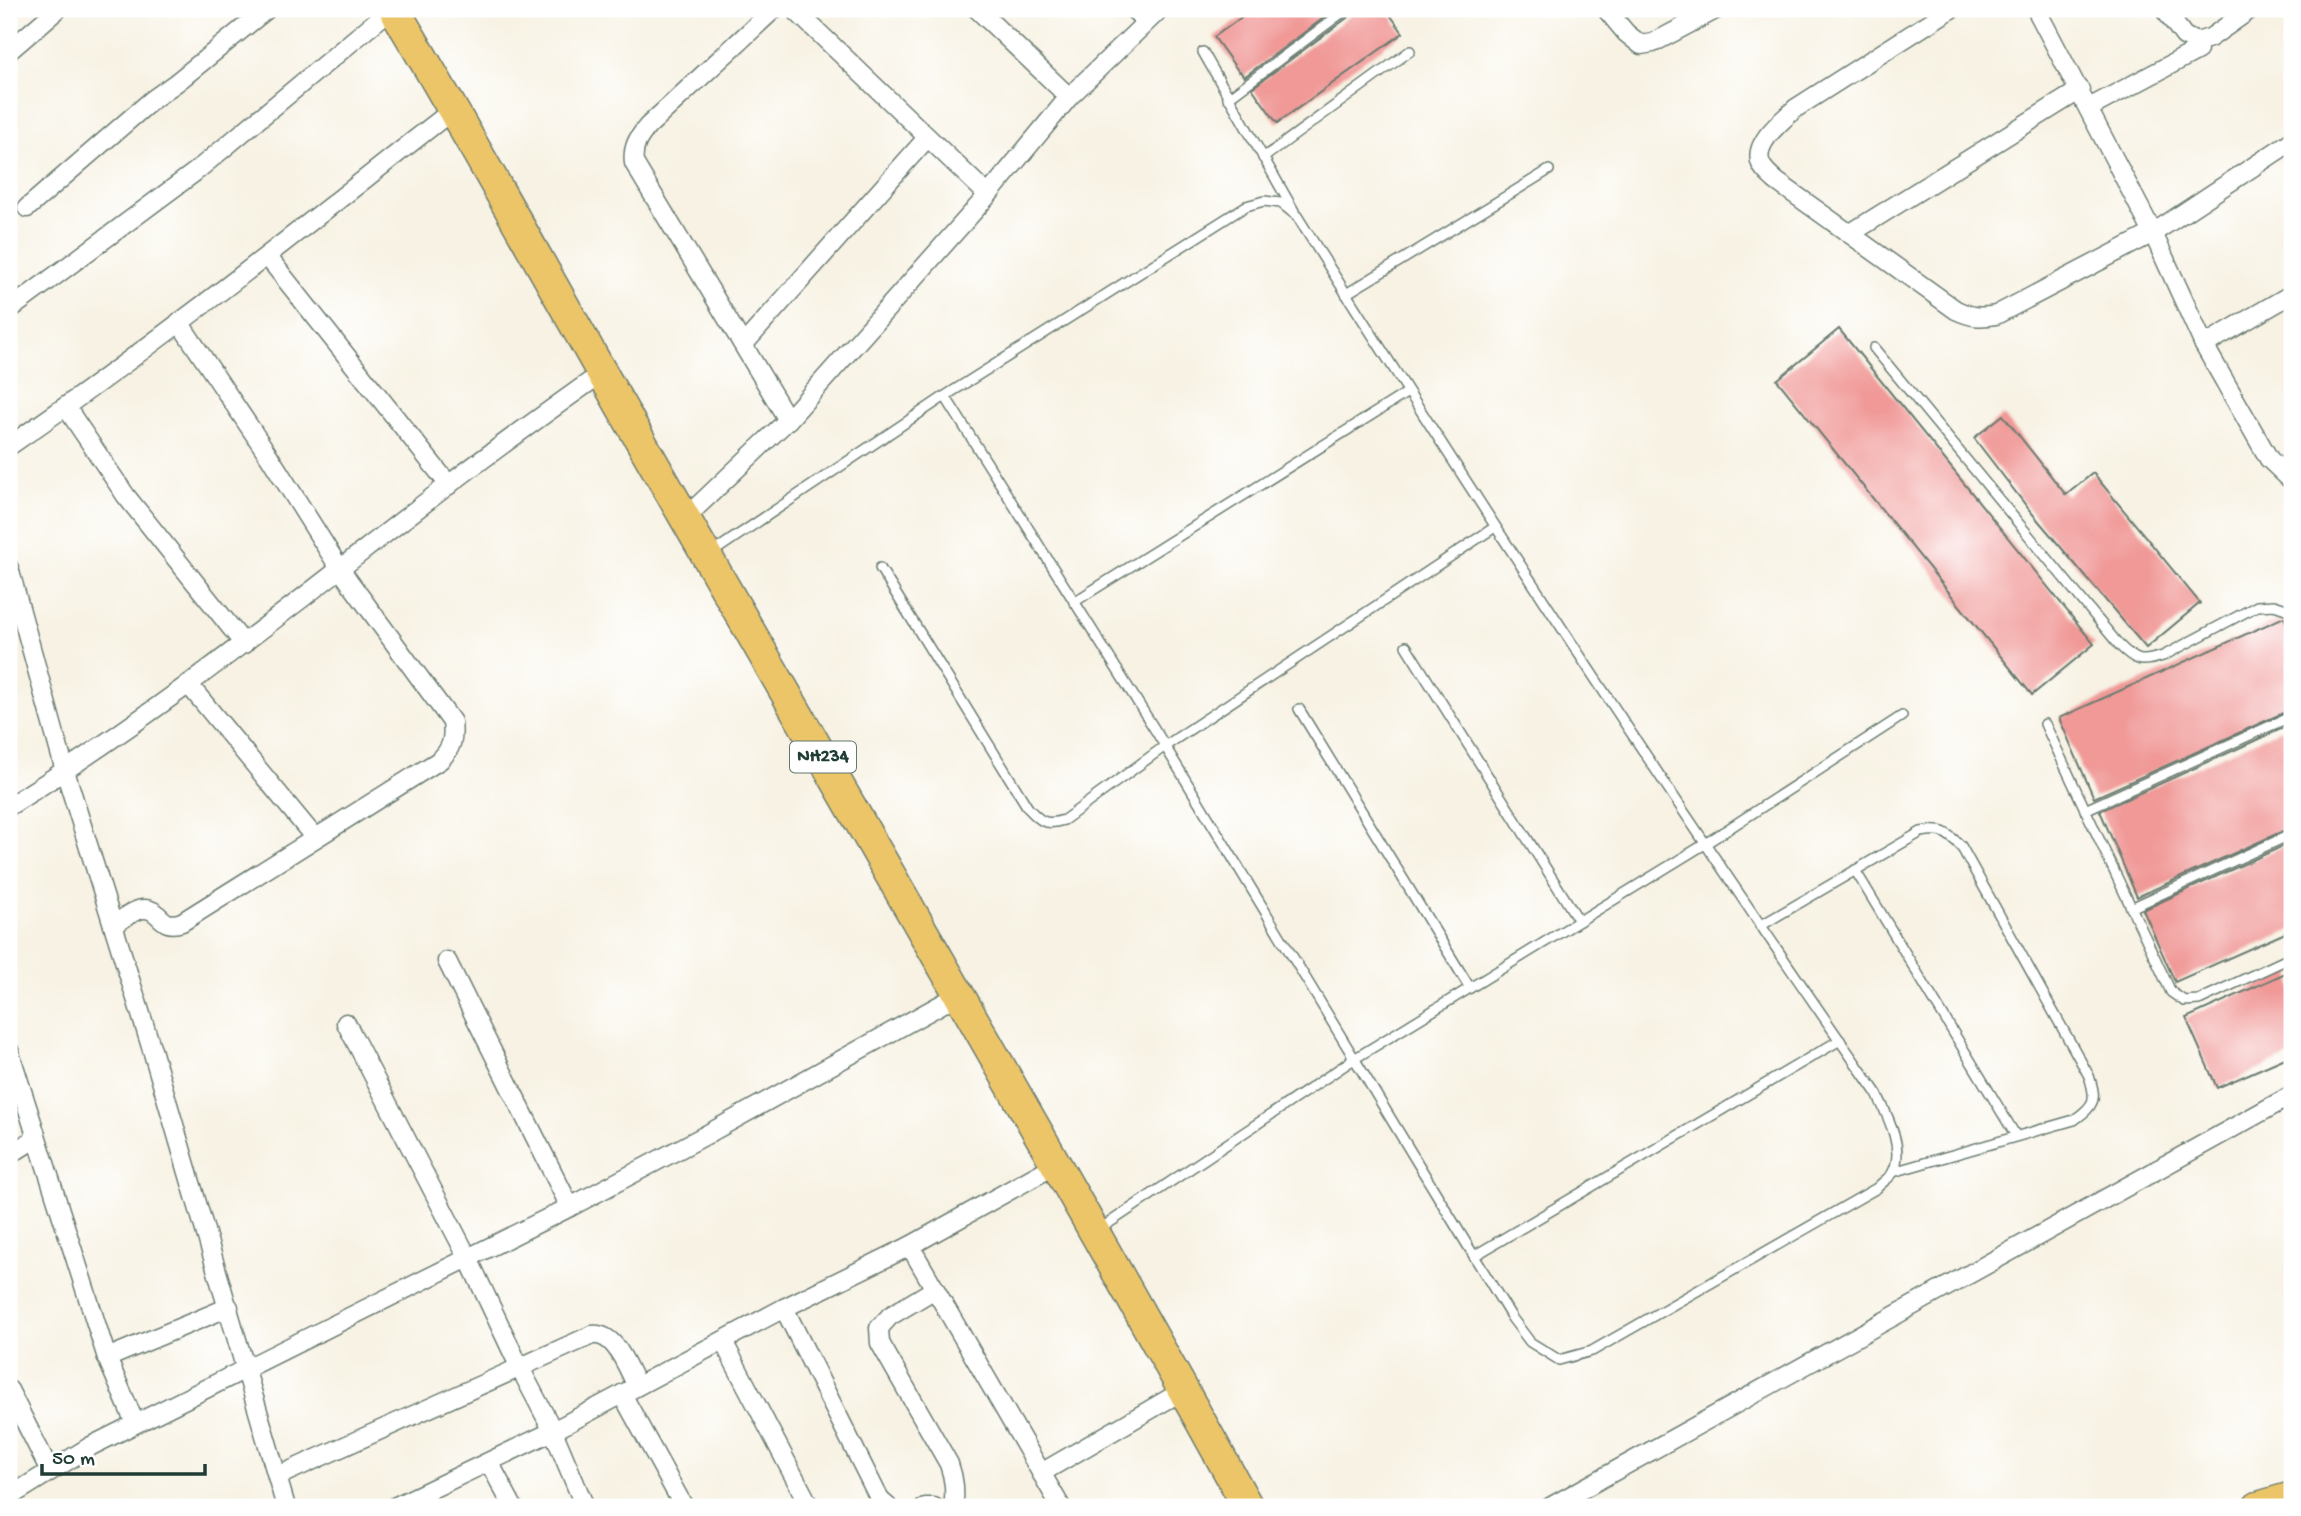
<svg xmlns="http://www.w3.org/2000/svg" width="2301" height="1516" viewBox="0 0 2301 1516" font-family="'Gochi Hand',sans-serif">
<rect width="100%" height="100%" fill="#fff"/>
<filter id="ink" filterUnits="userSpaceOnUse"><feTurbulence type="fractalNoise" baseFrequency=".0143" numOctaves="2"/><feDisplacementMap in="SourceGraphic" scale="14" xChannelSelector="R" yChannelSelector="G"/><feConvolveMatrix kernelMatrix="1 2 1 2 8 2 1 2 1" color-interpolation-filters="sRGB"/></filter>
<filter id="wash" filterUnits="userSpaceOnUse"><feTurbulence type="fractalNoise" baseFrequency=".00686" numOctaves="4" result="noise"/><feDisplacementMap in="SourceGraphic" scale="28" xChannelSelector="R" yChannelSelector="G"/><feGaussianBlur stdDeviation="1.57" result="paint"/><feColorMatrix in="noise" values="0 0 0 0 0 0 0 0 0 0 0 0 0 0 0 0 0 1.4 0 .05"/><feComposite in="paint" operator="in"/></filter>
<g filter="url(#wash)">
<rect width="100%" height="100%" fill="#f7f2e3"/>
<g id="blocks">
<g fill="#f09997">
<polygon points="1253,9 1336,9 1244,77 1240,71 1239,72 1214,37"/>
<polygon points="1354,9 1386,9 1403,33 1277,123 1252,88 1351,15"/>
<polygon points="1839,329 2094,644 2032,695 1777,380"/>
<polygon points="2003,415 2066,495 2093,473 2200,603 2146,648 2031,512 1974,438"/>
<polygon points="2284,617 2292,636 2292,709 2094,798 2059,718"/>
<polygon points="2292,724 2292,827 2137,897 2100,811"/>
<polygon points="2292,842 2292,930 2175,982 2143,910"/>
<polygon points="2292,970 2292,1055 2217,1088 2186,1018"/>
</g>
</g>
</g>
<g filter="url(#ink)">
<use href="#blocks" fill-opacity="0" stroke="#6b7c71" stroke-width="2"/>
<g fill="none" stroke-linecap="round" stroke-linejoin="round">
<defs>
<g id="service">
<polyline points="1203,52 1294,211"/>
<polyline points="1228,98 1347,9"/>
<polyline points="1263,158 1410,51"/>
<polyline points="1346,294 1549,170"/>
<path d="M1874,348L2119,645C2136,662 2141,663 2163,656L2257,606L2274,605L2292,611"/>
<path d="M710,554L945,396L1246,206L1264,201L1281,203L1297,216C1484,513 1676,806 1877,1094C1887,1115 1905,1148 1893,1172C1891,1177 1881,1183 1877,1188L1592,1351L1559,1360L1530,1342L1512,1318L1474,1256L1157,733L945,396"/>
<path d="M880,568L1028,808C1040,821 1045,826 1064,820L1165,746L1495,527"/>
<polyline points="1074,602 1408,392"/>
<polyline points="1406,646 1579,921"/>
<polyline points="1299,709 1470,988"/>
<polyline points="2045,724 2171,992 2184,1001 2199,1000 2292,957"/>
<polyline points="2085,810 2292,716"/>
<polyline points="1855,870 2016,1136"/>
<polyline points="2131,908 2292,834"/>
<path d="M1760,926L1921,832C1942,828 1946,832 1961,846L2089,1076C2097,1100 2095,1105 2074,1120L1893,1172"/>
<polyline points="1097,1231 1354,1059 1705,844 1902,716"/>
<polyline points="1474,1256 1840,1040"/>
</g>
<g id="minor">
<path d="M774,9L648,126C638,138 632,147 634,163L788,420"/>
<polyline points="794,9 988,195"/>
<polyline points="977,9 1069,97"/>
<polyline points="1133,9 1146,21"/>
<polyline points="1606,9 1626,33 1641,45 1653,43 1717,9"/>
<path d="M1951,9L1796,108C1783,120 1752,143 1761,164C1764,171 1771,176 1776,181L1956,310C1971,317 1980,318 1996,315L2153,233L2292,141"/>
<polyline points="2036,9 2153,233 2204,345 2269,459 2292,481"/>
<polyline points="2164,9 2184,36 2196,42 2210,38 2251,9"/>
<polyline points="9,51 58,9"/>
<polyline points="2089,108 2198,50"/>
<polyline points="27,208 152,100 177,82 267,9"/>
<polyline points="1851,233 2080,90"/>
<polyline points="267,256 449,485"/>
<polyline points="9,310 195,172 391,9"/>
<polyline points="744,344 927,138"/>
<polyline points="2204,345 2292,294"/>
<polyline points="66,407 126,496 244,644"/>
<path d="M9,446C162,341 307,224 454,109"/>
<polyline points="685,518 788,420 988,195 1069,97 1160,9"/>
<polyline points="9,568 65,771 153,1053 286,1507"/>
<polyline points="189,685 315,838"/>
<path d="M9,806C165,710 302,597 447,486C498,447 550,410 602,373"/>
<path d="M113,925C122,920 133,910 143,909C162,908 158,930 182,922L440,760C452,748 454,739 452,722L340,569L269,456L179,322"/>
<polyline points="447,961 570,1207"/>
<polyline points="346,1023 468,1258 519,1366 553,1431 585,1507"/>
<polyline points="9,1050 107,1358 135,1423"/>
<polyline points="9,1155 36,1138"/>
<polyline points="910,1246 1061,1507"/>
<path d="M935,1289L890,1316L879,1328L880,1343L949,1464C954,1478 956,1492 953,1507"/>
<polyline points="784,1308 880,1500 888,1507"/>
<polyline points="723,1341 810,1507"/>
<polyline points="107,1358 229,1307"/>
<polyline points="9,1390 50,1471"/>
<polyline points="622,1394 684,1507"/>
<polyline points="489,1462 513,1507"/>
<polyline points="1041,1473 1184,1390"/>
<path d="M278,1476L592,1335C616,1332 627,1368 637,1386"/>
<polyline points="9,1497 91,1446 570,1207 704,1136 960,994"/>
<polyline points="394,1507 553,1431 784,1308 910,1246 1057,1164"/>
<polyline points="925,1507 934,1507"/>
<polyline points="1550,1507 2292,1095"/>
</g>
<g id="trunk">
<path d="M394,9C493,175 585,346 682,513C872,844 1064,1173 1248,1507"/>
<polyline points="2258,1507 2292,1497"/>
</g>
</defs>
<use href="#service" stroke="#6b7c71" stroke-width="12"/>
<use href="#minor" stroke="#6b7c71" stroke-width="21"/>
<use href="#trunk" stroke="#6b7c71" stroke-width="33"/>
<use href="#service" stroke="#fff" stroke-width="9"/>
<use href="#minor" stroke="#fff" stroke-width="18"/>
<use href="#trunk" stroke="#edc569" stroke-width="30"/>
</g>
</g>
<g text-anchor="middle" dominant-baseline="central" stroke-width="7" stroke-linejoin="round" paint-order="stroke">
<rect fill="#fff" stroke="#627771" stroke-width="2" x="790" y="741.5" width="66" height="31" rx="5"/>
<g font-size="19" font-weight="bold" fill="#1f3d34">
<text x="823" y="757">NH234</text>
</g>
</g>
<rect width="2301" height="1516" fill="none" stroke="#fff" stroke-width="35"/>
<path d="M42 1464v10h163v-10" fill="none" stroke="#1f3d34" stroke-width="3.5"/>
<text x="52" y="1464" font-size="21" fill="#1f3d34" stroke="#ffffff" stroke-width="5" paint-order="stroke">50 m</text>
</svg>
